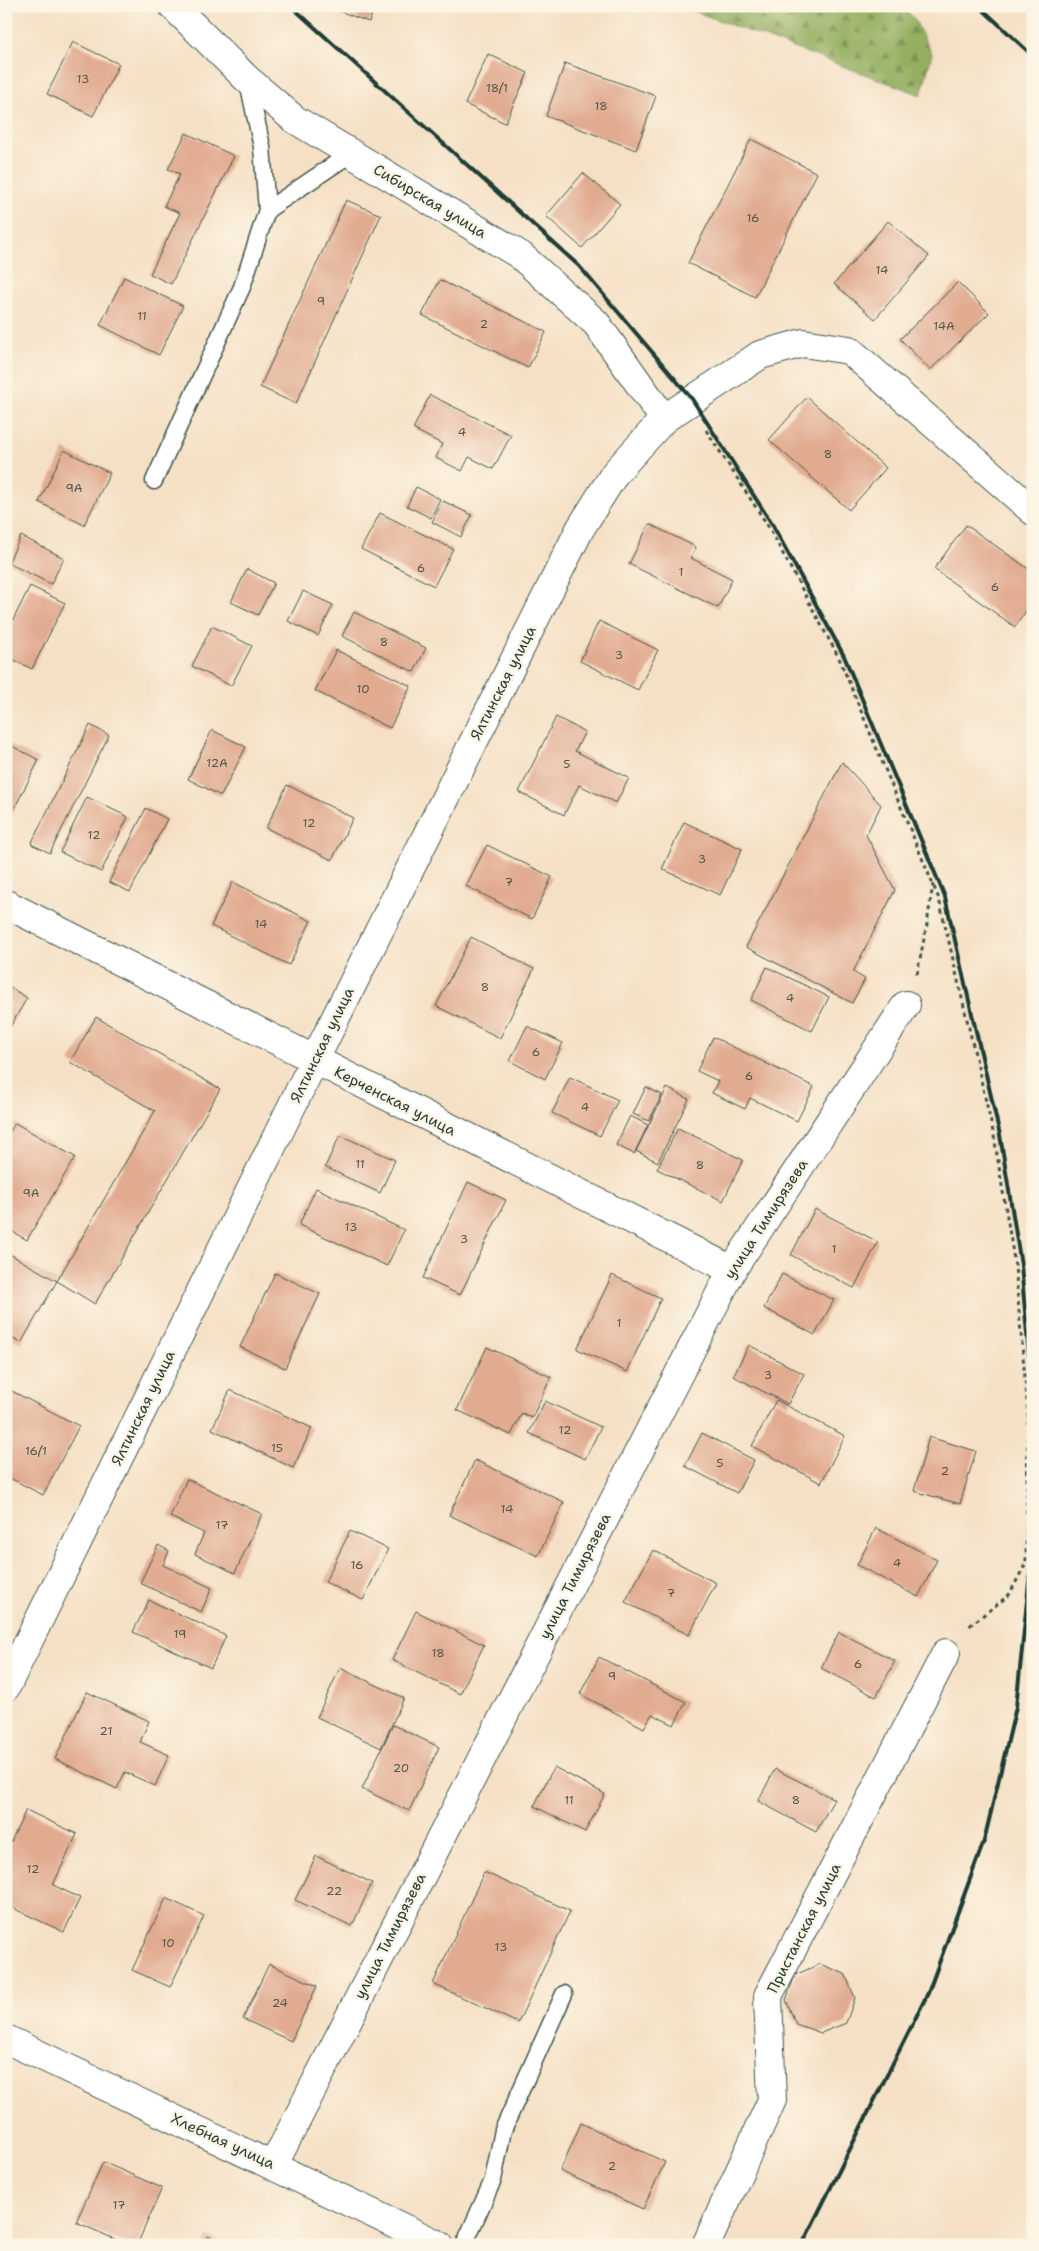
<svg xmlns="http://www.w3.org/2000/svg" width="1039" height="2251" viewBox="0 0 1039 2251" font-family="'Shantell Sans',sans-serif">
<defs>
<pattern id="forest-firs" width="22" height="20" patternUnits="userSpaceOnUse" patternTransform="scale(1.25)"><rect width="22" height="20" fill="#94af61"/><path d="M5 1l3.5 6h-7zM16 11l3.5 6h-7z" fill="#789051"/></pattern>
</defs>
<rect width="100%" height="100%" fill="#fcf5e5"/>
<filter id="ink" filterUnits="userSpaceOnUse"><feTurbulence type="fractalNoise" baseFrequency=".02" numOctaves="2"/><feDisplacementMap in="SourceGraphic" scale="10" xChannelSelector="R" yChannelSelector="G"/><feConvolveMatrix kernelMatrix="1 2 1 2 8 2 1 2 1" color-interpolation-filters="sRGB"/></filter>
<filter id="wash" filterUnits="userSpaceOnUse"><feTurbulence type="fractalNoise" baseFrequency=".0096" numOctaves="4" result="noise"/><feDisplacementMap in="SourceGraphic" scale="20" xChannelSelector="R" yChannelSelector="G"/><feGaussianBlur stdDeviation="1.12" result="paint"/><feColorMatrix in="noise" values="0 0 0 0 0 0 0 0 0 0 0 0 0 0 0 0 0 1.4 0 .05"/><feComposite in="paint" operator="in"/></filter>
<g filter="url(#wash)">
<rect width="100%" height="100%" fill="#f5e0c5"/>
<polygon fill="url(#forest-firs)" stroke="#5a764a" points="680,6 899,6 913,17 932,54 921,95"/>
<g id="blocks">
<g fill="#e1ab90">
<polygon points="332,6 375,6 369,22 331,8"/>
<polygon points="73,42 119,64 93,116 47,94"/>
<polygon points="488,54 528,73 505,123 465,104"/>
<polygon points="565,63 656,96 636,150 546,116"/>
<polygon points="186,133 234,156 171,284 150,274 180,213 164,206 180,174 168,169"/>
<polygon points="751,139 817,173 755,297 688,263"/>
<polygon points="583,173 620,204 582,248 546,216"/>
<polygon points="346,200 381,215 296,404 260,387"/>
<polygon points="888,221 929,256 875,319 834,284"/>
<polygon points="124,277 183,306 159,355 100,325"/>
<polygon points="440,280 546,332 528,368 422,315"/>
<polygon points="958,282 989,313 930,370 900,339"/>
<polygon points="430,395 511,435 493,469 469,457 462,471 436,458 442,444 413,429"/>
<polygon points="807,397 886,468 849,510 769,440"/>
<polygon points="64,450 110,473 84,525 39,502"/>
<polygon points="416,487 440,499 431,518 407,506"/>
<polygon points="443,501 472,515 461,537 432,522"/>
<polygon points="380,513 453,549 434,586 361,549"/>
<polygon points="649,524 696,547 691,558 732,579 718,608 629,564"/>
<polygon points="966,525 1033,572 1033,601 1015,627 934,569"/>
<polygon points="21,536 64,558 51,584 8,563"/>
<polygon points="247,569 274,583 258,615 231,602"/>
<polygon points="30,586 65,603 32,669 6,656 6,634"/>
<polygon points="303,591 333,605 318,636 288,621"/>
<polygon points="354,612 426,648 414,672 342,636"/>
<polygon points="599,621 658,650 638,690 580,661"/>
<polygon points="212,626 252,646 231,686 192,666"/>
<polygon points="336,650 411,686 390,728 315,691"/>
<polygon points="556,717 585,732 575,751 629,778 616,803 579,785 564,815 519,792"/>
<polygon points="90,725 109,735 50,853 31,844"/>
<polygon points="212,730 246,747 221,796 188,779"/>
<polygon points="6,743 39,760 6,825"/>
<polygon points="842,762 881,805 866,835 895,890 853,972 865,979 852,1003 746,947"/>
<polygon points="287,785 353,818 332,860 266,828"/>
<polygon points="87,797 128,817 101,872 60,852"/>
<polygon points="146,808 167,819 130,892 109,882"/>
<polygon points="684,822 742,849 720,895 662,869"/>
<polygon points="487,845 552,877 532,919 466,886"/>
<polygon points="233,882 311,921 289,965 211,926"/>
<polygon points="471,937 534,969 500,1038 436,1006"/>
<polygon points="767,967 829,997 812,1031 751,1000"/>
<polygon points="6,985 27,998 6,1034"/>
<polygon points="96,1017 220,1089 95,1304 57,1281 155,1111 70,1062"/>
<polygon points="527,1026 563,1043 545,1079 510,1061"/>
<polygon points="713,1037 814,1087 797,1121 750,1098 745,1109 712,1093 718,1081 697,1071"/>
<polygon points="570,1077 618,1100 600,1136 552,1113"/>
<polygon points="646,1087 662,1095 649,1121 633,1114"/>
<polygon points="667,1088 689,1099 658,1162 636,1151"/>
<polygon points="630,1116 648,1125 634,1154 616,1145"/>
<polygon points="15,1123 75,1157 27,1240 6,1228 6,1138"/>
<polygon points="678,1128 743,1160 723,1201 657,1169"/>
<polygon points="340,1135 395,1160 380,1193 325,1167"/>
<polygon points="468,1182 506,1200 460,1295 423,1278"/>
<polygon points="316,1188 404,1230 387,1266 299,1225"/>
<polygon points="815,1209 878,1242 854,1288 791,1255"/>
<polygon points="6,1252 57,1281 21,1343 6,1335"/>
<polygon points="275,1273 320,1294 285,1368 240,1347"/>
<polygon points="782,1274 834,1300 815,1335 764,1308"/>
<polygon points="612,1275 661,1298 627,1372 577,1349"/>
<polygon points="749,1345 804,1374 788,1404 733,1376"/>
<polygon points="487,1347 551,1377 532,1418 522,1413 511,1435 457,1410"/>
<polygon points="6,1388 79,1426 43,1495 6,1476"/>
<polygon points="230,1390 312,1428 293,1468 212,1429"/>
<polygon points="776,1400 845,1436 821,1483 752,1446"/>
<polygon points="545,1401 601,1427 585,1459 529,1433"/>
<polygon points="702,1433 754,1460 737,1493 685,1466"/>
<polygon points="929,1437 976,1451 960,1504 914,1491"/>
<polygon points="475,1460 564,1502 538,1556 449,1515"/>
<polygon points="187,1479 262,1514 235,1573 195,1554 204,1533 170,1517"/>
<polygon points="876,1528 937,1560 918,1597 857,1565"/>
<polygon points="350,1531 388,1549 363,1600 325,1582"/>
<polygon points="158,1545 169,1551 163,1565 212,1588 201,1612 140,1583"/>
<polygon points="653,1550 716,1583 689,1635 625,1602"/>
<polygon points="149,1600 226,1636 211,1668 133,1632"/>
<polygon points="416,1611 484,1645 460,1694 392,1660"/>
<polygon points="839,1632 895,1661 876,1697 821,1668"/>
<polygon points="599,1657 686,1702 674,1725 652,1714 644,1728 580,1694"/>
<polygon points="340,1668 404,1698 381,1748 317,1717"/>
<polygon points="87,1692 149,1721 140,1742 169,1755 155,1786 125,1772 117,1789 55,1759"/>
<polygon points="393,1725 439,1747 409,1811 362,1789"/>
<polygon points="554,1767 605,1794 585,1832 534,1806"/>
<polygon points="775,1769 834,1799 816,1832 758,1801"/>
<polygon points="26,1810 77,1834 53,1885 80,1898 64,1932 6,1905 6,1852"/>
<polygon points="316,1856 372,1883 352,1926 295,1900"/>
<polygon points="484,1872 570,1911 518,2023 433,1984"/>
<polygon points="166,1898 204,1916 170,1987 132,1970"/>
<polygon points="269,1964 317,1986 291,2041 243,2019"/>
<polygon points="820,1964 845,1974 855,1998 846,2023 821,2033 796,2024 786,2000 795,1975"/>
<polygon points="581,2123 665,2162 643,2209 560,2171"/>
<polygon points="103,2162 162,2188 137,2245 128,2245 76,2222"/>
<polygon points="208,2236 225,2245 203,2245"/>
</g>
</g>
</g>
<g filter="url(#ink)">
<use href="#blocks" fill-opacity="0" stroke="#3f554a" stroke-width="1"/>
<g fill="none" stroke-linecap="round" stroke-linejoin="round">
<defs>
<g id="service">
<polyline points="267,210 350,154"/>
<polyline points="154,481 242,287 267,210 262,147 248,82"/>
<polyline points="464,2245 493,2180 503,2130 564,1994"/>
</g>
<g id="minor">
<polyline points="173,6 247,79 294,119 520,255 596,323 664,419"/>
<polyline points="6,904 732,1270"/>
<polyline points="6,1687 314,1061 580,529 615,473 664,419 760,355 803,343 849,350 1033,511"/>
<polyline points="6,2039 439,2245"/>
<polyline points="274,2164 732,1270 906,1005"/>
<polyline points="706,2245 772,2100 768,1996 946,1653"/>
</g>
</defs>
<use href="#service" stroke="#3f554a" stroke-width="19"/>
<use href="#minor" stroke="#3f554a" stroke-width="30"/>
<g stroke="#3f554a" stroke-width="3" stroke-dasharray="4 4" stroke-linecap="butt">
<polyline points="706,430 768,526 839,658 939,899 994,1136 1015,1266 1028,1412 1026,1563 1009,1595 968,1627"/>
<polyline points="917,974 927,924 933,884"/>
</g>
<use href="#service" stroke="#fff" stroke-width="16"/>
<use href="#minor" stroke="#fff" stroke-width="28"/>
<g stroke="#1f3d34" stroke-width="4">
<polyline points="291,6 579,266 692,399 772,524 844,656 945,897 1000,1135 1021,1265 1033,1402"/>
<polyline points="979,6 1033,56"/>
<polyline points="802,2245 928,1993 984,1841 1016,1707 1031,1563 1033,1473"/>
</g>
</g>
</g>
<g text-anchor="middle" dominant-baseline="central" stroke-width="5" stroke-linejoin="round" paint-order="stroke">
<g font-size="12" fill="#50584b">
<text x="83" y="79">13</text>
<text x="497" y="88">18/1</text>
<text x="601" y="106">18</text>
<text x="753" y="218">16</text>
<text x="882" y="270">14</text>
<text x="321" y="301">9</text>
<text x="142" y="316">11</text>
<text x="484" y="324">2</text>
<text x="944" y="326">14А</text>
<text x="462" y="432">4</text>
<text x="828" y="454">8</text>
<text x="74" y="488">9А</text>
<text x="421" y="568">6</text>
<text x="681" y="572">1</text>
<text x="995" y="587">6</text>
<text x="384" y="642">8</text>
<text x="619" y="655">3</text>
<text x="363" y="689">10</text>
<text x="217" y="763">12А</text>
<text x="567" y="764">5</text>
<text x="309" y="823">12</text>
<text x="94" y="835">12</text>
<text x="702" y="859">3</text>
<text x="509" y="882">7</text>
<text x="261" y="924">14</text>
<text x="485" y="987">8</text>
<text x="790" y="998">4</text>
<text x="536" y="1052">6</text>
<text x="749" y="1076">6</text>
<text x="585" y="1107">4</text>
<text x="360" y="1164">11</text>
<text x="700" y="1165">8</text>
<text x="31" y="1193">9А</text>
<text x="351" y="1227">13</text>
<text x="464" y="1239">3</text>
<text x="834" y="1249">1</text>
<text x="619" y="1323">1</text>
<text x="768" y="1375">3</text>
<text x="565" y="1430">12</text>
<text x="277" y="1448">15</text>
<text x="36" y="1451">16/1</text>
<text x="720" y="1463">5</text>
<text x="945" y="1471">2</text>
<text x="507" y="1509">14</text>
<text x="222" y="1525">17</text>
<text x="897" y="1563">4</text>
<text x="357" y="1565">16</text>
<text x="671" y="1593">7</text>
<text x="180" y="1634">19</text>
<text x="438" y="1653">18</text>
<text x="858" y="1664">6</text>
<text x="612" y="1676">9</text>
<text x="106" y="1731">21</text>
<text x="401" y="1768">20</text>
<text x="569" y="1800">11</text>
<text x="796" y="1800">8</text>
<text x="33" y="1869">12</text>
<text x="334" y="1891">22</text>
<text x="168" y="1943">10</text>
<text x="501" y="1947">13</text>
<text x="280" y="2003">24</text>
<text x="612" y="2166">2</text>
<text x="119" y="2205">17</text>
</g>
<g font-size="15" fill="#1f3d34" stroke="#fcf5e5">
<text transform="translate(430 201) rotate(31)">Сибирская улица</text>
<text transform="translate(503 683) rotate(-63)">Ялтинская улица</text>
<text transform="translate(322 1045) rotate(-64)">Ялтинская улица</text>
<text transform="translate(395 1101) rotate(27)">Керченская улица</text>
<text transform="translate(766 1219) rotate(-57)">улица Тимирязева</text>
<text transform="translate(143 1408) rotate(-64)">Ялтинская улица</text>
<text transform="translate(575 1576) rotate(-63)">улица Тимирязева</text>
<text transform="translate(804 1928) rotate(-63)">Пристанская улица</text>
<text transform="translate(390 1936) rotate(-63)">улица Тимирязева</text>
<text transform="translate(223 2141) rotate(25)">Хлебная улица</text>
</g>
</g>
<rect width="1039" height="2251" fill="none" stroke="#fcf5e5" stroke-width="25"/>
</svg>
